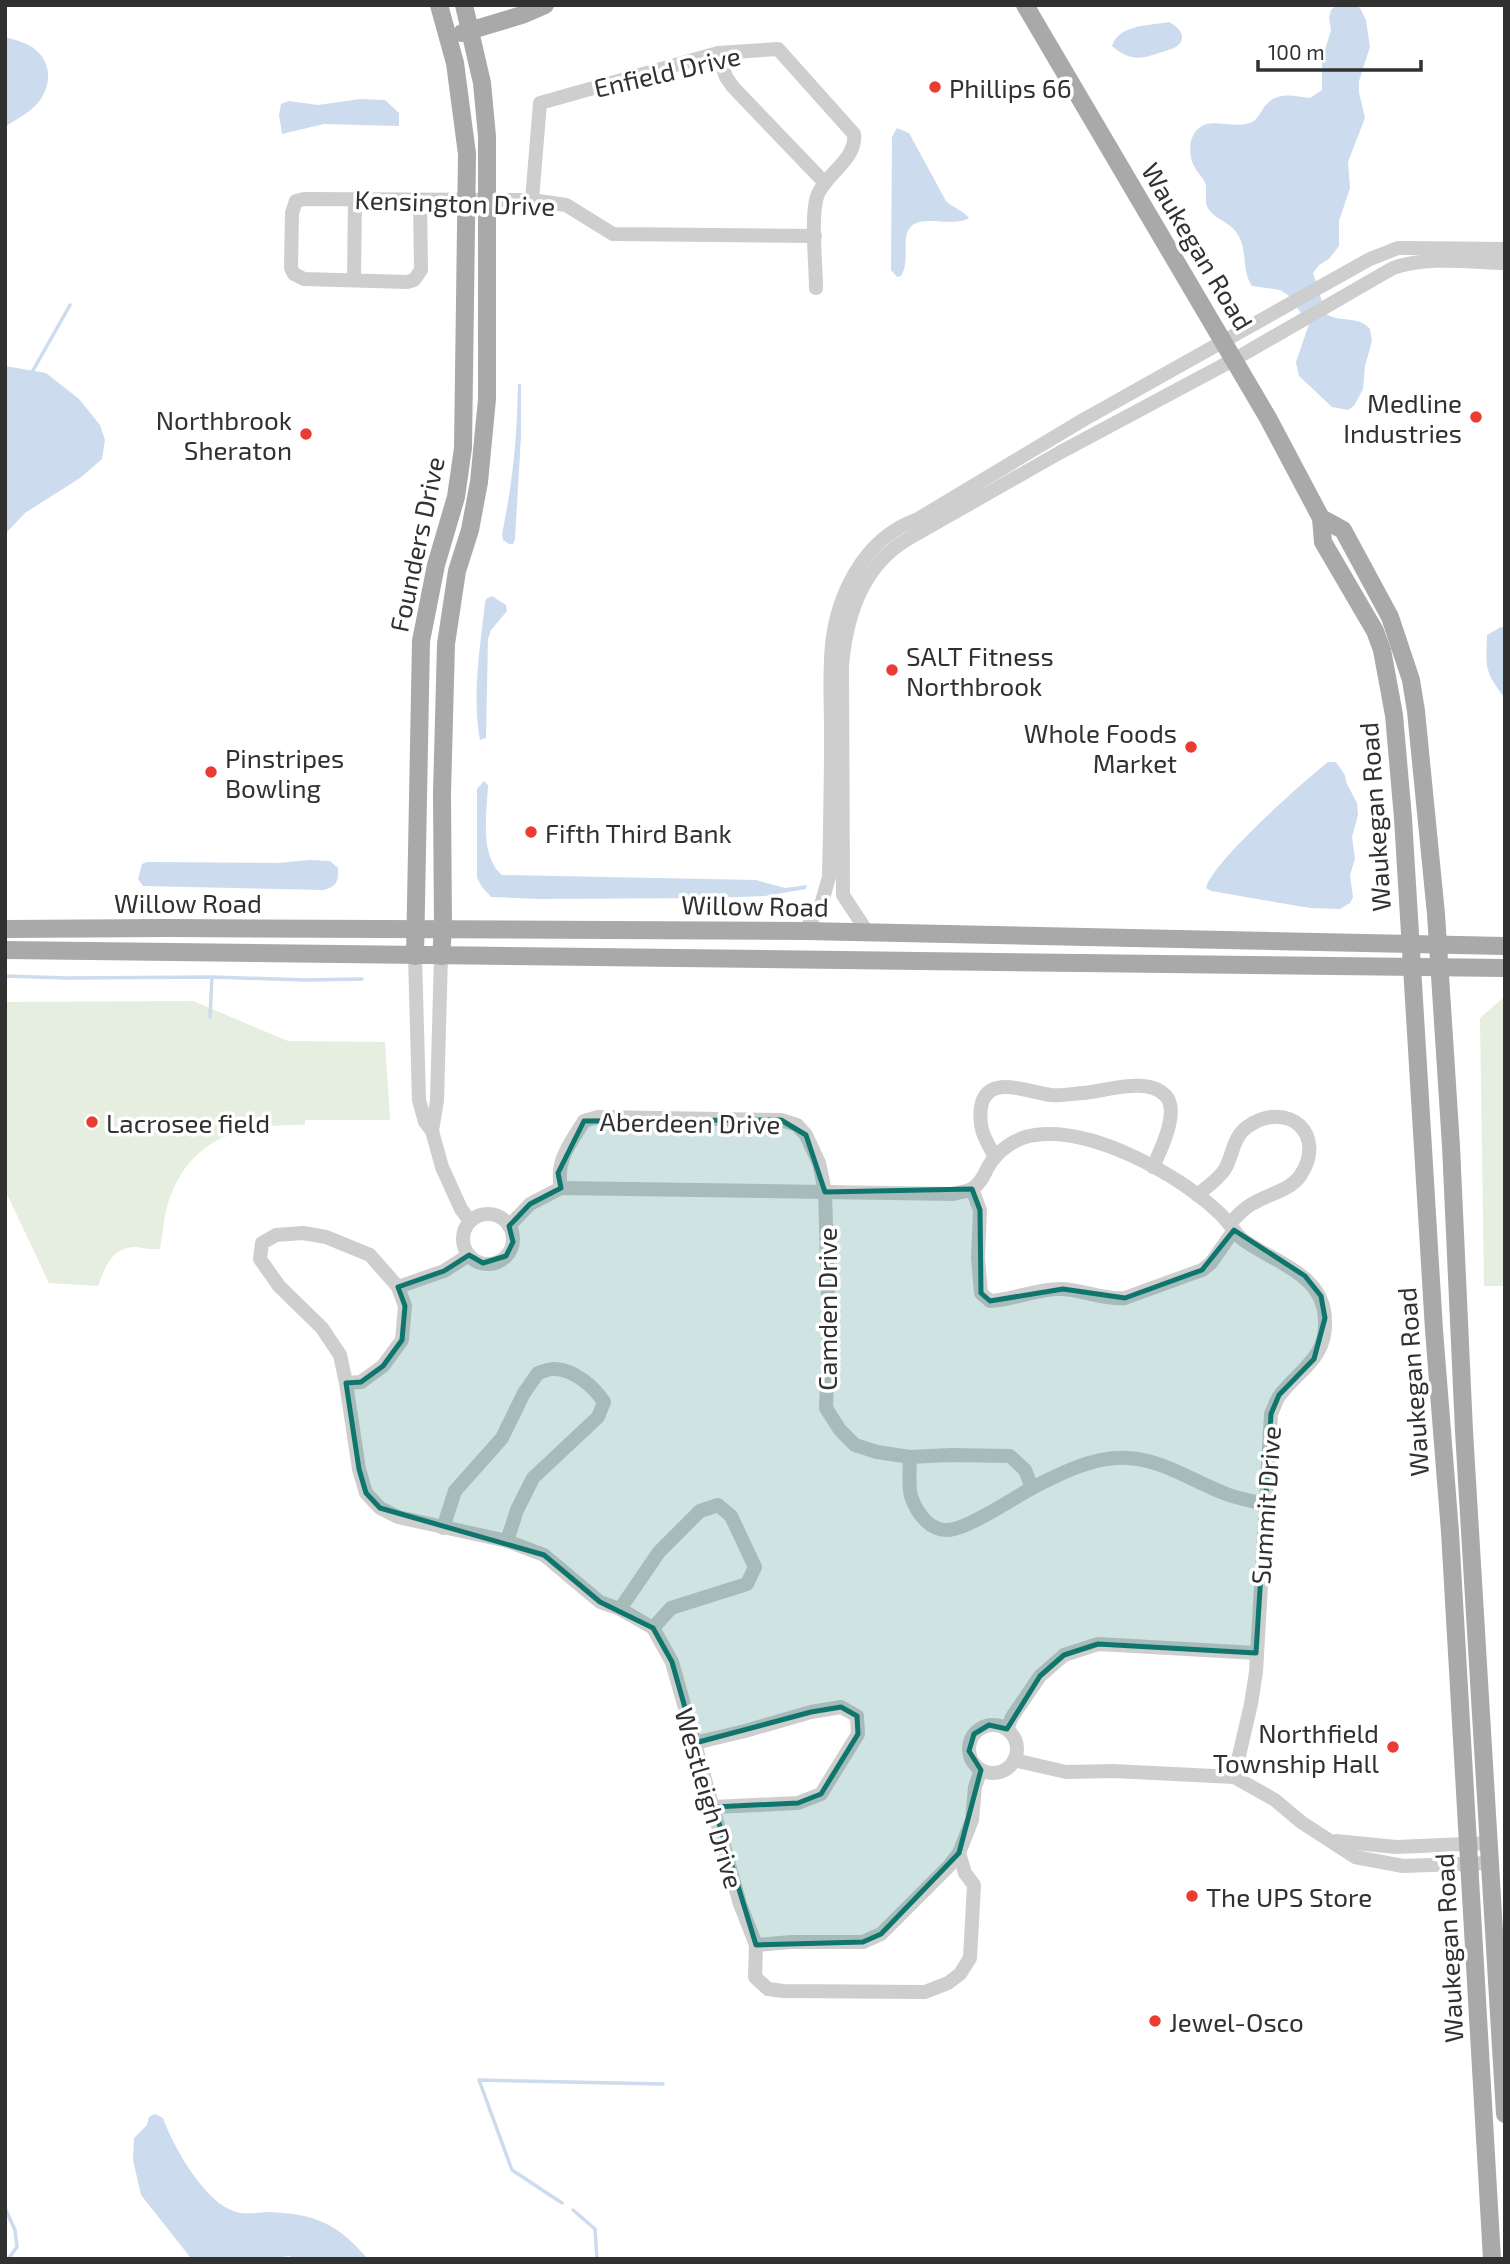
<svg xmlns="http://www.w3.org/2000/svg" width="1510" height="2264" viewBox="0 0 1510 2264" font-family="'Exo 2',sans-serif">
<rect width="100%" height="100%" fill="#fff"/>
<g fill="#e5eedf">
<polygon points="1502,999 1505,999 1505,1286 1484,1286 1480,1018"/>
<path d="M193,1001L288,1041L385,1042L390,1120H305V1124L301,1125C243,1124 193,1136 170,1197C164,1213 163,1232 160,1249C152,1250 144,1248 136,1247C112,1247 105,1267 98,1286L49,1283L5,1190V1002Z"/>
</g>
<g fill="#ccdcee">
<path d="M1337,5H1355L1360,8L1366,20L1370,47L1359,81V92L1365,118L1348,162L1350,188L1339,221V246L1329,259L1319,265L1313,273L1326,314C1341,323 1358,315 1370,329L1372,341L1365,366L1363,389L1354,406L1348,410L1332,407L1299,376L1296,362L1309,324L1288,295L1280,290L1252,286C1241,270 1248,251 1238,235C1232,223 1218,221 1210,211C1203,203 1207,195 1206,186C1205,179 1198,174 1195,168C1188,157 1188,136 1199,128C1212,117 1236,130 1252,122C1258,119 1261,111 1265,106C1277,91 1294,96 1310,98L1322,90V60L1331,30L1329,18L1331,10Z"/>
<path d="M1169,22C1181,28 1189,40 1174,48C1148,56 1135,66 1112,46C1119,24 1149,26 1169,22Z"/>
<path d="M5,37C15,40 28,43 36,50C53,65 51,88 37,104C29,113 15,120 5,127Z"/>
<polygon points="360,99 385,100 399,113 399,126 324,124 282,134 279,115 281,104 289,101 318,105"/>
<path d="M897,128L909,133L946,201C953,208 963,210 969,218C960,224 942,221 931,221C891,220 914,255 901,276L897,277L891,270L892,137Z"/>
<polygon points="5,366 46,373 79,399 100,425 105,440 102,459 80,478 25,513 5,534"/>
<path d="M518,384H521V436L515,539L513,544H509L503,540L502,534C513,481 517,438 518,384Z"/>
<path d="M492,596L506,605L507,611L491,630L488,639L486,738L480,740C472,695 480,647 485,603L486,599Z"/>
<path d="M1501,627L1505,628V698C1484,671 1486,668 1487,635Z"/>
<path d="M1328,762H1336L1345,775L1346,782L1357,803L1358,815L1352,837L1355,859L1350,875L1353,897L1350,903L1340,909L1310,908L1211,891L1206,888C1211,863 1305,780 1328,762Z"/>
<path d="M484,781L488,785C487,813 479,855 502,875L756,880L785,888L807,885L806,889L765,896L715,898L539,899L491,897L482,887L477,878V789Z"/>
<path d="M309,860L330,861L338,868C339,881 337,886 324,890L143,886L138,879L142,864L147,862L278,863Z"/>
<path d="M155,2114L163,2118C173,2146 206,2205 237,2212C248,2215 259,2212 270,2212C316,2214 338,2224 368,2259H297L289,2256L271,2259L190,2257L141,2195L133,2160L134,2138L147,2125L149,2117Z"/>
</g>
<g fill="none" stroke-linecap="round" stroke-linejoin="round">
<g stroke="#ccdcee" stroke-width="3.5">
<polyline points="31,374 70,305"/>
<polyline points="5,976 67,978 212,977 210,1017"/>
<polyline points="212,977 305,980 362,979"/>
<polyline points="562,2203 512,2170 479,2080 663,2084"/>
<polyline points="5,2208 15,2230 17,2247 8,2259"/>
<polyline points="573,2210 595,2229 597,2259"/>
</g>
<g stroke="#cecece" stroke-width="14">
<polyline points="718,53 726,77 733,87 825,183"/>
<polyline points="420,200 421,270 414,280 407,282 304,279 294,274 291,268 292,213 296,201 304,199 532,200 566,205 613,234 815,236"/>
<path d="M532,200L540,103L718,53L778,49L854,134C857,159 827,173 818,194C810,212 816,267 816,288"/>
<polyline points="354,279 355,199"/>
<path d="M805,931L821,905L829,877C830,832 831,788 831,744C832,682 822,629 855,573C870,547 890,529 918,519L1083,420L1370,259L1398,248H1406L1505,249"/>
<path d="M868,933L843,895L842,666C846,618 862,567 906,540L1059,453L1235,359L1393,268C1427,256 1469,262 1505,263"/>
<polyline points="415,956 419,1100 425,1122 432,1131 442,1167 461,1209 470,1221"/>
<polyline points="432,1131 437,1100 441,956"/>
<path d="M995,1157C985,1139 978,1128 981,1107C987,1072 1030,1093 1051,1095C1061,1096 1072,1094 1083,1093C1106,1091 1148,1076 1166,1096C1180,1112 1160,1151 1153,1167"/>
<path d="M561,1188C555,1161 570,1144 584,1121L598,1117L781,1120L797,1125L806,1135L819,1163L822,1177L825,1192L829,1330L826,1408L840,1430L855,1445L877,1452L910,1457L951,1455L1010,1456L1025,1470L1032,1488C1061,1473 1094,1456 1128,1458C1165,1460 1195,1483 1229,1495C1240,1499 1253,1501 1265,1504"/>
<path d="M972,1189L980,1210L978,1258L981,1293L990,1301C1013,1300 1036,1289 1060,1289C1082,1289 1102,1300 1125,1298L1202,1270L1211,1263L1234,1230"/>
<path d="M1197,1195C1207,1187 1219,1179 1225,1169C1233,1155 1233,1137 1247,1127C1288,1098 1328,1135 1300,1176C1289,1191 1268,1194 1254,1203C1244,1207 1237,1217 1229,1224"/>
<circle cx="488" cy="1239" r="25"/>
<path d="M509,1226L530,1204L561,1188L953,1194C959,1192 968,1192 973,1188C981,1183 984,1175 988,1167C997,1151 1016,1137 1035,1135C1092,1127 1176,1173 1217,1211C1227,1219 1233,1231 1242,1239C1274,1263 1324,1273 1325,1320C1327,1358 1300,1369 1280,1395C1276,1400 1274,1408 1271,1414L1256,1672L1251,1704L1234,1777"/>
<polyline points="398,1287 444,1271 469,1255"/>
<polyline points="346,1383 361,1382 383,1366 402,1340 405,1306 398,1287 370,1255 326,1237 303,1233 276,1235 262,1243 260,1259 279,1286 322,1328 340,1355 346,1383 359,1469 366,1493 380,1508 398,1517 507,1541 544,1555 600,1602 620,1609 653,1628 672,1662 740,1904 756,1945 755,1977 768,1989 783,1991 925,1992 948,1983 960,1974 970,1958 974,1885 965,1873 959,1853 972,1820 975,1787 981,1770"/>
<path d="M910,1457C910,1469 908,1484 911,1496C917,1514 932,1535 954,1529C975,1524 1012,1499 1032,1488"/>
<path d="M443,1528L455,1491L502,1438L524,1393L538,1373C543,1372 550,1368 555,1369C575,1370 594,1387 604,1402L598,1417L533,1478L517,1510L507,1541"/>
<polyline points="620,1609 659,1552 700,1511 718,1505 731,1516 755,1567 747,1584 671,1608 653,1628"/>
<circle cx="993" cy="1749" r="24"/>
<polyline points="1007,1729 1012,1717 1040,1676 1064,1655 1098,1644 1256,1653"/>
<polyline points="695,1743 745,1731 811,1712 841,1707 857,1716 858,1734 821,1794 798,1803 714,1807"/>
<polyline points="1014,1760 1066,1772 1113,1771 1234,1777 1275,1800 1301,1822 1355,1857 1403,1866 1490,1863"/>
<polyline points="1336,1841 1396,1847 1489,1843"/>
<polyline points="756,1945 791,1942 863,1942 881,1934 948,1867 959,1853"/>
</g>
<g stroke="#a9a9a9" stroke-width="18">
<polyline points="1025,5 1268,418 1321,518 1323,542 1375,631 1382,650 1394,715 1403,818 1434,1330 1450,1532 1492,2259"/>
<polyline points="462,33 522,15 545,5"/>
<polyline points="1321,518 1343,530 1390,617 1411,680 1416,711 1436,914 1451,1146 1464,1431 1505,2114"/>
<polyline points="5,929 166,928 805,931 1505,946"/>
<polyline points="5,950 1505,968"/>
<polyline points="415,956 421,641 436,565 456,497 463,448 467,154 455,63 439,5"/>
<polyline points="441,956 443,929 442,794 446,644 457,571 470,530 479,482 487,399 487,136 482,83 464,5"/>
</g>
</g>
<path fill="#0f766e" fill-opacity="0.2" stroke="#0f766e" stroke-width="5" stroke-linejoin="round" d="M781,1120L806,1135L825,1192L972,1189L980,1210L981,1293L990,1301L1063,1289L1125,1298L1202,1270L1234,1230L1305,1276L1321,1296L1325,1318L1314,1359L1279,1395L1271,1414L1256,1653L1098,1644L1064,1655L1040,1676L1007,1729L989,1725L974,1734L969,1751L981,1770L959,1853L881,1934L863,1942L756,1945L714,1807L798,1803L821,1794L858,1734L857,1716L841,1707L811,1712L695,1743L672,1662L653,1628L600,1602L544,1555L380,1508L366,1493L359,1469L346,1383L361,1382L383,1366L402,1340L405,1306L398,1287L444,1271L469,1255L483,1263L506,1256L513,1242L509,1226L530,1204L561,1188L558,1173L584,1121Z"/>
<g fill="#eb3c31" stroke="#fff" stroke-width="2.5">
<circle cx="935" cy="87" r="7"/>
<circle cx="1476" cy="417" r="7"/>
<circle cx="306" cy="434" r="7"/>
<circle cx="892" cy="670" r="7"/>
<circle cx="1191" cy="747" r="7"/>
<circle cx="211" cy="772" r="7"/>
<circle cx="531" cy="832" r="7"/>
<circle cx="92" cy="1122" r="7"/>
<circle cx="1393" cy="1747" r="7"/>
<circle cx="1192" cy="1896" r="7"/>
<circle cx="1155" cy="2021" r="7"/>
</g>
<g text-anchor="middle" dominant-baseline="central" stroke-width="7" stroke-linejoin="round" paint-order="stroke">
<g font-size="26" fill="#313131" stroke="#fff">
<text transform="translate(667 71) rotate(-13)">Enfield Drive</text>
<text transform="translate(455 202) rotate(2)">Kensington Drive</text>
<text transform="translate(1198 246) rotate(59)">Waukegan Road</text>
<text transform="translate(416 544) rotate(-78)">Founders Drive</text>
<text transform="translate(1374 817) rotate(-94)">Waukegan Road</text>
<text x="188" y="902">Willow Road</text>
<text transform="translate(755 905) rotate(1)">Willow Road</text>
<text transform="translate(690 1122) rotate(1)">Aberdeen Drive</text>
<text transform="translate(826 1309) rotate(-90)">Camden Drive</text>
<text transform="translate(1412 1382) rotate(-94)">Waukegan Road</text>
<text transform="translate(1265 1505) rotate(-86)">Summit Drive</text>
<text transform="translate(710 1798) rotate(74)">Westleigh Drive</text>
<text transform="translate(1448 1948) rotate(-93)">Waukegan Road</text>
</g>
<g font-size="26" fill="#313131" stroke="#fff" text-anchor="start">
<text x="949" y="87">Phillips 66</text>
<text x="1462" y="402" text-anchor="end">Medline<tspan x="1462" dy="30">Industries</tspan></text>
<text x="292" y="419" text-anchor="end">Northbrook<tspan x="292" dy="30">Sheraton</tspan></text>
<text x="906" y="655">SALT Fitness<tspan x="906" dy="30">Northbrook</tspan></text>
<text x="1177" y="732" text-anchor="end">Whole Foods<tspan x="1177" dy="30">Market</tspan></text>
<text x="225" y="757">Pinstripes<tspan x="225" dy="30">Bowling</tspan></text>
<text x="545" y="832">Fifth Third Bank</text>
<text x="106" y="1122">Lacrosee field</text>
<text x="1379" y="1732" text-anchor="end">Northfield<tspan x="1379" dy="30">Township Hall</tspan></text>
<text x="1206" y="1896">The UPS Store</text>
<text x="1169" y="2021">Jewel-Osco</text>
</g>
</g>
<rect width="1510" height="2264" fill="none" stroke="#313131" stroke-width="14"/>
<path d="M1258 60v10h163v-10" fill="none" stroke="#313131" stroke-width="3.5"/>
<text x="1268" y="60" font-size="21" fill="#313131" stroke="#ffffff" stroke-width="5" paint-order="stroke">100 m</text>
</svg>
